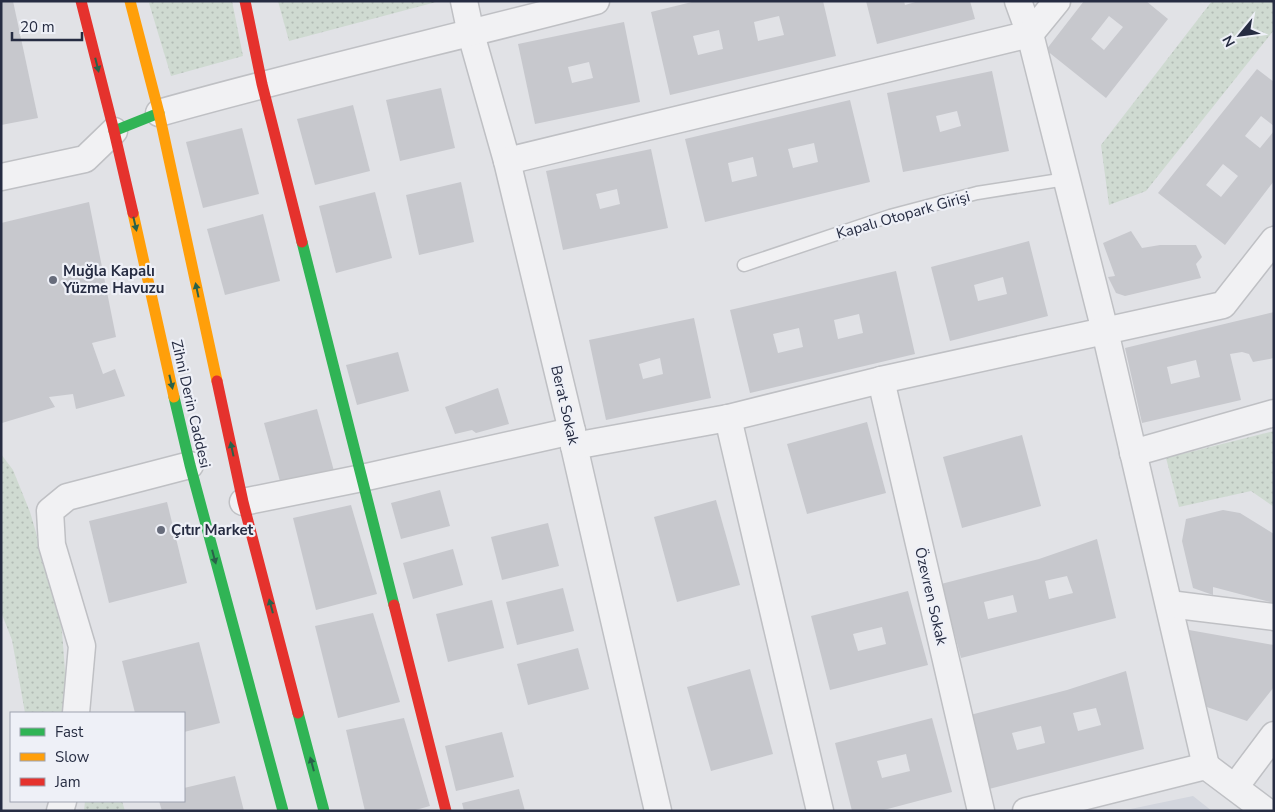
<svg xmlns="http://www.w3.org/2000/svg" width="1275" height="812" viewBox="0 0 1275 812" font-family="'Nunito Sans',sans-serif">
<defs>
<pattern id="green-dots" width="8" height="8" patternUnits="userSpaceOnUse" patternTransform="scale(1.25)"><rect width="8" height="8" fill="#cfdad1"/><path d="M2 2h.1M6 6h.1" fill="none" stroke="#b2bbb5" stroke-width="1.8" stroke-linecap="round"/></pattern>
</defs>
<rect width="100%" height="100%" fill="#e1e2e6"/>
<polygon fill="#d2d5dd" points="1193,796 1212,811 1121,811"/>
<g fill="url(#green-dots)">
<polygon points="151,1 232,1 243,56 171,76 149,3"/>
<polygon points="278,1 440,1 289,41"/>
<polygon points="1212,1 1274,1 1274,30 1146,191 1109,205 1101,145"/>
<polygon points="1274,431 1274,507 1251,491 1179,507 1166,458"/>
<polygon points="1,454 13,470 30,512 61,618 67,697 64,713 25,713 12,640 1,612"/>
<polygon points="85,801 122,801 125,811 84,811"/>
</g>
<g fill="#c7c8cd" fill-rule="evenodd">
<polygon points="1,1 13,1 38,118 1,125"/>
<path d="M696,1H823L836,56L670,95L651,12ZM779,16L784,35L758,41L754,22ZM719,30L723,49L698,55L693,36Z"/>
<polygon points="866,1 904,1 905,5 919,1 970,1 975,19 877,44"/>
<path d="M1084,1H1146L1168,19L1106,98L1046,50ZM1109,16L1123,27L1104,50L1091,39Z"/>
<path d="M624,22L640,102L535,124L518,44ZM589,62L593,78L572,83L568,67Z"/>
<path d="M1257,69L1274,82V126L1261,116L1245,136L1260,148L1274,131V181L1225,245L1158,193ZM1223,164L1238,176L1221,197L1206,185Z"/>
<path d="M992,71L1009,151L903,172L887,93ZM957,111L961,126L940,132L936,116Z"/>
<polygon points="441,88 455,148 400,161 386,100"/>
<path d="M850,100L870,182L705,222L685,139ZM814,143L818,162L793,168L788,149ZM753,157L757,176L732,182L728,163Z"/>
<polygon points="353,105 370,171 315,185 297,119"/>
<polygon points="242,128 259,194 203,208 186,142"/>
<path d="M651,149L668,228L563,250L546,171ZM617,189L620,204L600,209L596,194Z"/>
<polygon points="461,182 474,242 419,255 406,195"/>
<polygon points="375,192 392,258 336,273 319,206"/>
<polygon points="89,202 116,337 92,343 103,374 115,369 125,396 76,409 73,394 49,397 55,407 2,423 1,223"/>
<polygon points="263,214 280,281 225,295 207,229"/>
<polygon points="1131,231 1142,248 1160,245 1196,245 1202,257 1196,264 1201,278 1125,296 1116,293 1108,277 1115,276 1103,243"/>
<path d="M1029,241L1048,316L950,341L931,267ZM1003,277L1007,294L978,301L974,285Z"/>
<path d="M896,271L915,354L750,393L730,310ZM859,314L863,333L838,339L834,320ZM799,328L803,347L778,353L773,334Z"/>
<path d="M1274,312V358L1253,362L1249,354L1242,352L1230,354L1241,400L1142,423L1125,348ZM1196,360L1200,377L1171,384L1167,367Z"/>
<path d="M694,318L711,398L606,420L589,340ZM660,358L663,374L643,379L639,364Z"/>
<polygon points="398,352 409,391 357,405 346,365"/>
<polygon points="498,388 509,424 476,433 472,430 455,434 445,407"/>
<polygon points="317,409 334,471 281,485 264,423"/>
<polygon points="867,422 886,493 807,514 787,444"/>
<polygon points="1022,435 1041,506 962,528 943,457"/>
<polygon points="440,490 450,526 401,539 391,503"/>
<polygon points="716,500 740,585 677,602 654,517"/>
<polygon points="167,502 187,583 109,603 89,521"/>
<polygon points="351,505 377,594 316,610 293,518"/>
<polygon points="1223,510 1240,513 1274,534 1274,603 1213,587 1213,595 1193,588 1182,541 1186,519"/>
<polygon points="548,523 559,566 502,580 491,537"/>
<path d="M1097,539L1116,618L961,658L941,584L1039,559ZM1067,576L1073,593L1049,599L1045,581ZM1013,595L1017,612L988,619L984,602Z"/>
<polygon points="453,549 463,585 413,599 403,563"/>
<polygon points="563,588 574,631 517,645 506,602"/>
<path d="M908,591L928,665L830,690L811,616ZM882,627L886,644L858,651L853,634Z"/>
<polygon points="492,600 504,648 448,662 436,614"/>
<polygon points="373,613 400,702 338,718 315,626"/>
<polygon points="1189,630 1274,645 1274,687 1247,721 1204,706"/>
<polygon points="199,642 220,723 184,732 184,713 135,713 122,661"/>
<polygon points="578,648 589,689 528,705 517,664"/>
<polygon points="750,669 773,754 711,771 687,687"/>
<path d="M1126,671L1144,749L989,789L970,715L1067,690ZM1096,708L1101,725L1078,731L1073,713ZM1041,726L1045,743L1017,750L1012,733Z"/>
<polygon points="404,718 430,806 412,811 365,811 346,730"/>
<path d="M932,718L952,792L880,811H852L835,743ZM906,754L910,771L882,778L877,761Z"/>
<polygon points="502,732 514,777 456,791 445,746"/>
<polygon points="235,776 244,811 162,811 159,801 184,801 184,788"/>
<polygon points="519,789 525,811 464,811 462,803"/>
</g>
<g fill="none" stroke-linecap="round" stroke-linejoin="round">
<defs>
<polyline id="lane" points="744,265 890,216 977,193 1066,179"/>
<g id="street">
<polyline points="464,1 471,34 507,161 572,431 574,446 658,811"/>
<polyline points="1018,1 1030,34 1105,331 1206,766"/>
<path d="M159,113C304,72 451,39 596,1"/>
<polyline points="507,161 1030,34 1057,1"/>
<polyline points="1,177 85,159 114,131"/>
<polyline points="881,380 981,811"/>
<polyline points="728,418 820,811"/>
<polyline points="574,446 728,418 881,380 1223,305 1274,240"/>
<polyline points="1133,453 1274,413"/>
<polyline points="243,502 362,478 572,431"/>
<polyline points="1169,604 1274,617"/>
<polyline points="76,713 82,646 52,545 50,511 67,497 190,465"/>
<polyline points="1235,787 1274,735"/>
<polyline points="60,811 63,801"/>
<polyline points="1026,811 1206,766 1266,811"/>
</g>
</defs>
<use href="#lane" stroke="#bfc0c4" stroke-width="15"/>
<use href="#street" stroke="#bfc0c4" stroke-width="29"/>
<use href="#lane" stroke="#f1f1f3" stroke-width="12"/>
<use href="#street" stroke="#f1f1f3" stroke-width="26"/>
<g stroke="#30b455" stroke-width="11">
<polyline points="114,131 159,113"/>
<polyline points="302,242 394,605"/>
<polyline points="174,397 190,465 283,811"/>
<polyline points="298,713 324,811"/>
</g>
<g stroke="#ff9f0a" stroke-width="11">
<polyline points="130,1 159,113 217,381"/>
<polyline points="133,213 174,397"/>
</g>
<g stroke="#e5322d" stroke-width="11">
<polyline points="81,1 114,131 133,213"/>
<polyline points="245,1 262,84 302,242"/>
<polyline points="217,381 243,502 298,713"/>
<polyline points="394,605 446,811"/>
</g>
</g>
<defs><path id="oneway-solid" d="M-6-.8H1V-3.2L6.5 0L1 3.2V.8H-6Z" transform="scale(1.25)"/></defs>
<g fill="#2a624a">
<use href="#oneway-solid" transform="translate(97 65) rotate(76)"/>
<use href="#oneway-solid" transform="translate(135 224) rotate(77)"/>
<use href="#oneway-solid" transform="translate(197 290) rotate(-102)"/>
<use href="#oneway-solid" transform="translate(171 382) rotate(77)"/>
<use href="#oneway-solid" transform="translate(232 449) rotate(-102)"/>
<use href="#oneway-solid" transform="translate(214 557) rotate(75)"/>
<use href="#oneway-solid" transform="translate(271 606) rotate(-105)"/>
<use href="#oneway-solid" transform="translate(312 764) rotate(-105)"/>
</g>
<g fill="#676c7b" stroke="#eef0f7" stroke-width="2">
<circle cx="53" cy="280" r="5"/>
<circle cx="161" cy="530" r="5"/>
</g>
<g text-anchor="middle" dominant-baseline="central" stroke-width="4.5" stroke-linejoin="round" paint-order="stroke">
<g font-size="15" fill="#262c42" stroke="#eef0f7">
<text transform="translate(903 215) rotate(-16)">Kapalı Otopark Girişi</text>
<text transform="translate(191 404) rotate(77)">Zihni Derin Caddesi</text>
<text transform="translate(565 405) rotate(77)">Berat Sokak</text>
<text transform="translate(931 596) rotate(77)">Özevren Sokak</text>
</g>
<g font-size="15" font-weight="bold" fill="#262c42" stroke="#eef0f7" text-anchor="start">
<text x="63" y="271">Muğla Kapalı<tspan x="63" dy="17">Yüzme Havuzu</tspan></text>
<text x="171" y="530">Çıtır Market</text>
</g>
</g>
<rect width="1275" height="812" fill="none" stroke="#262c42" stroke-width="5"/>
<rect x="10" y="712" width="175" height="90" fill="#eef0f7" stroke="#9ea2af"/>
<rect x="20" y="728" width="25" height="8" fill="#30b455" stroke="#9ea2af"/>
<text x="55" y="737" font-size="15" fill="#262c42">Fast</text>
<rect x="20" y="753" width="25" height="8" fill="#ff9f0a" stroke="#9ea2af"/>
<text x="55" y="762" font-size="15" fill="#262c42">Slow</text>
<rect x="20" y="778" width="25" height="8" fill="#e5322d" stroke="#9ea2af"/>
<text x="55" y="787" font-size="15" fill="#262c42">Jam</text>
<g transform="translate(1240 35) rotate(241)" stroke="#eef0f7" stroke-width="4" paint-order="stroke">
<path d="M0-4L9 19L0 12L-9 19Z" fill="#262c42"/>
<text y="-8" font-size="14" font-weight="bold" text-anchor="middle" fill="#262c42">N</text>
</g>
<path d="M12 32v8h70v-8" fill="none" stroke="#262c42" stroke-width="2.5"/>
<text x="20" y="32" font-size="15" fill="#262c42" stroke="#eef0f7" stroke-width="4" paint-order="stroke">20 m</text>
</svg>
